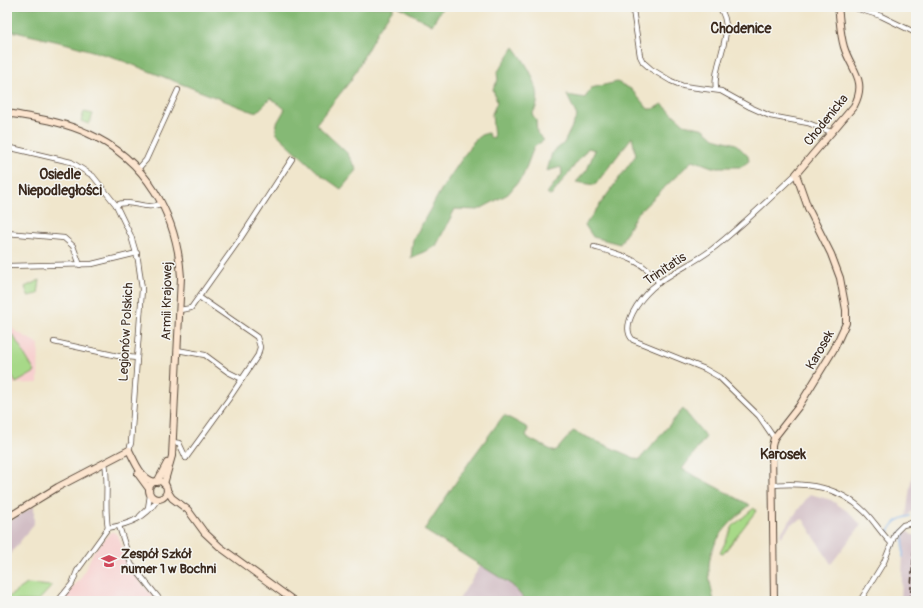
<svg xmlns="http://www.w3.org/2000/svg" width="923" height="608" viewBox="0 0 923 608" font-family="Pangolin,sans-serif">
<rect width="100%" height="100%" fill="#f6f6f2"/>
<filter id="ink" filterUnits="userSpaceOnUse"><feTurbulence type="fractalNoise" baseFrequency=".025" numOctaves="2"/><feDisplacementMap in="SourceGraphic" scale="8" xChannelSelector="R" yChannelSelector="G"/><feConvolveMatrix kernelMatrix="1 2 1 2 8 2 1 2 1" color-interpolation-filters="sRGB"/></filter>
<filter id="wash" filterUnits="userSpaceOnUse"><feTurbulence type="fractalNoise" baseFrequency=".012" numOctaves="4" result="noise"/><feDisplacementMap in="SourceGraphic" scale="16" xChannelSelector="R" yChannelSelector="G"/><feGaussianBlur stdDeviation="0.9" result="paint"/><feColorMatrix in="noise" values="0 0 0 0 0 0 0 0 0 0 0 0 0 0 0 0 0 1.4 0 .05"/><feComposite in="paint" operator="in"/></filter>
<g filter="url(#wash)">
<rect width="100%" height="100%" fill="#f0e6cc"/>
<g fill="#f7d0cf">
<polygon points="7,321 15,331 39,344 38,383 7,384"/>
<polygon points="112,531 118,535 131,571 157,601 60,601 81,578 94,551"/>
</g>
<g fill="#d2bec5">
<polygon points="916,449 916,508 906,517 909,494"/>
<polygon points="810,494 831,500 850,513 861,525 831,564 803,519 791,524 781,537 780,534"/>
<polygon points="34,506 34,524 7,558 7,523"/>
<polygon points="904,529 912,535 916,535 916,601 901,601"/>
<polygon points="481,565 512,585 526,601 458,601"/>
</g>
<g fill="#a7d988" stroke="#718253">
<polygon points="84,112 93,114 89,124 81,121"/>
<polygon points="40,280 38,294 28,296 25,287"/>
<polygon points="13,335 35,372 16,383 7,367 7,339"/>
<polygon points="754,508 756,511 723,554 720,553 733,526"/>
<polygon points="27,584 52,586 38,601 7,601 7,598"/>
</g>
<g fill="#85b974" stroke="#607249">
<polygon points="7,7 394,7 378,30 351,80 316,124 347,153 357,170 341,189 321,175 276,133 277,123 285,109 271,98 258,111 253,112 113,57 68,44 7,30"/>
<polygon points="399,7 440,7 442,8 432,25"/>
<path d="M514,47C524,60 541,85 537,103C537,107 534,111 532,114L536,120L537,133L544,140L534,147L523,176L508,194L478,210L455,209L436,246L411,258L413,240L441,190L474,141L481,135L488,133L490,137L494,138L492,114L497,102L493,89L498,80L497,73Z"/>
<polygon points="617,82 631,89 648,109 653,109 662,104 684,124 704,129 714,138 736,144 748,156 749,161 741,167 712,167 693,160 636,215 620,244 593,237 585,225 636,155 632,137 595,185 576,182 587,170 595,150 588,148 551,196 547,193 562,174 561,167 547,171 552,153 564,143 577,116 567,95 585,98 591,88"/>
<path d="M683,409L706,437L682,469L750,505C734,518 714,537 710,558C707,571 711,588 714,601H526L512,585L424,530L470,461L504,415L528,428L526,437L555,452L573,431L639,460Z"/>
</g>
<g fill="none" stroke-linecap="round" stroke-linejoin="round">
<g stroke="#7db0ea" stroke-width="1.5">
<path d="M888,534C893,522 898,519 910,516"/>
<path d="M893,548C898,537 901,525 916,527"/>
<polyline points="903,557 904,529"/>
</g>
</g>
</g>
<g filter="url(#ink)">
<g fill="none" stroke-linecap="round" stroke-linejoin="round">
<defs>
<g id="street">
<polyline points="600,7 607,7"/>
<polyline points="631,7 633,10 640,56 643,62 651,69 671,81 683,86 721,91 750,107 770,116 808,123 831,132"/>
<polyline points="852,7 881,16 916,33"/>
<path d="M716,89C712,63 738,31 719,7"/>
<polyline points="7,147 71,162 93,176 116,205 131,236 138,260 142,289 131,443 129,450"/>
<polyline points="138,169 146,160 178,90"/>
<path d="M116,205C132,198 146,212 162,203"/>
<polyline points="7,233 64,238 73,246 80,265"/>
<path d="M594,247C618,254 645,260 659,283"/>
<polyline points="7,266 92,264 137,253"/>
<polyline points="180,310 191,308 240,239 292,159"/>
<polyline points="54,342 118,356 137,358"/>
<polyline points="177,350 205,355 228,372 242,379"/>
<path d="M774,438L759,416L719,377L705,369L633,340C619,326 640,299 652,288C669,273 693,264 711,250C741,227 768,200 796,174"/>
<polyline points="173,442 179,443 186,458"/>
<polyline points="186,458 228,400 258,355 260,347 257,337 199,297"/>
<path d="M105,463C109,484 104,507 108,528"/>
<path d="M772,485C806,482 839,486 865,512C874,521 881,533 891,543"/>
<polyline points="140,516 148,508 150,495"/>
<polyline points="119,526 131,564 161,601"/>
<path d="M58,601L72,584L77,571L108,528C130,524 146,518 158,499"/>
<polyline points="860,601 884,562 896,532 903,525 916,522"/>
</g>
<g id="secondary">
<path d="M7,113C34,118 62,121 87,133C146,159 177,214 181,277L172,456L164,484"/>
<polyline points="138,474 149,489"/>
<circle cx="158" cy="490" r="9"/>
<polyline points="157,482 167,463"/>
<polyline points="167,490 172,498 188,510 204,532 220,547 294,601"/>
<path d="M7,518L58,487L129,450C135,462 141,479 155,482"/>
<path d="M774,601L772,446L774,438L799,406L834,349L846,323V310L840,278L831,254L808,208L796,174L854,106C868,80 851,70 844,47C840,34 840,20 838,7"/>
</g>
</defs>
<use href="#street" stroke="#564638" stroke-width="6"/>
<use href="#secondary" stroke="#564638" stroke-width="8"/>
<use href="#street" stroke="#fff" stroke-width="4.5"/>
<use href="#secondary" stroke="#fce5cf" stroke-width="6"/>
<polyline stroke="#3b2a1e" stroke-width="1.5" stroke-dasharray="6 3" stroke-linecap="butt" points="910,601 916,519"/>
</g>
</g>
<defs>
<symbol id="school-bare" viewBox="-9 -9 18 18"><path d="M0-5L7-2L0 1L-7-2ZM-4 1L0 2.5L4 1V4Q0 6-4 4Z" fill="#d1495b" stroke="#f6f6f2" stroke-width="2.5" paint-order="stroke"/></symbol>
</defs>
<g fill-rule="evenodd">
<use href="#school-bare" x="98" y="550" width="22" height="22"/>
</g>
<g text-anchor="middle" dominant-baseline="central" stroke-width="3" stroke-linejoin="round" paint-order="stroke">
<g font-size="13" fill="#3b2a1e" stroke="#f6f6f2">
<text transform="translate(826 120) rotate(-51)">Chodenicka</text>
<text transform="translate(665 269) rotate(-34)">Trinitatis</text>
<text transform="translate(167 301) rotate(-89)">Armii Krajowej</text>
<text transform="translate(126 332) rotate(-87)">Legionów Polskich</text>
<text transform="translate(820 350) rotate(-60)">Karosek</text>
</g>
<g font-size="13" font-weight="bold" fill="#3b2a1e" stroke="#f6f6f2" text-anchor="start">
<text x="121" y="554">Zespół Szkół<tspan x="121" dy="15">numer 1 w Bochni</tspan></text>
</g>
<g font-size="14" font-weight="bold" fill="#3b2a1e" stroke="#f6f6f2">
<text x="741" y="28">Chodenice</text>
<text x="60" y="174">Osiedle<tspan x="60" dy="16">Niepodległości</tspan></text>
<text x="783" y="454">Karosek</text>
</g>
</g>
<rect width="923" height="608" fill="none" stroke="#f6f6f2" stroke-width="24"/>
</svg>
